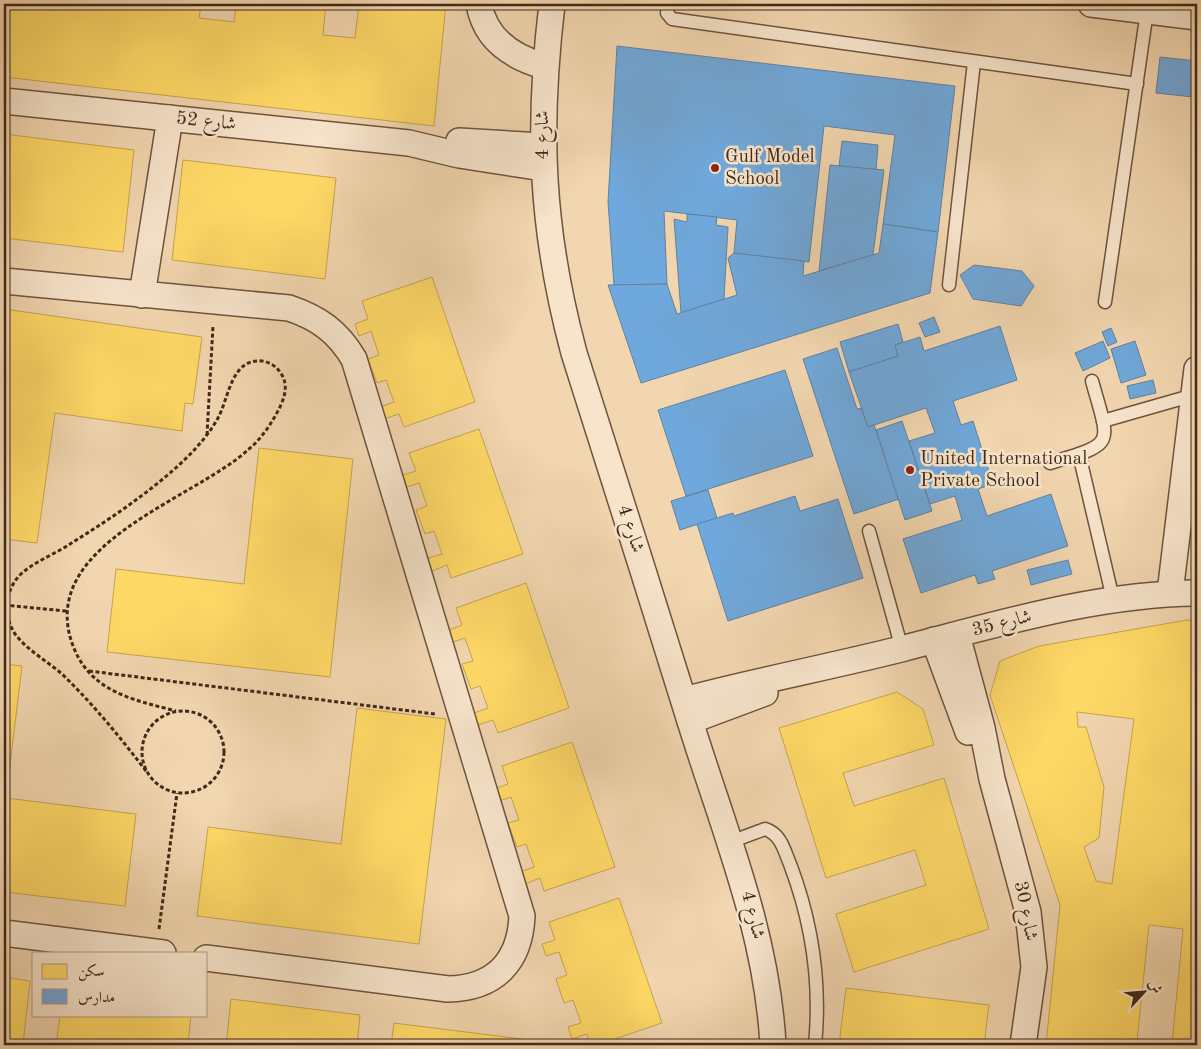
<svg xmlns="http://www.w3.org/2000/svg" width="1201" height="1049" viewBox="0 0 1201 1049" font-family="'Old Standard TT',Amiri,serif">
<rect width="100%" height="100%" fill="#f2d6af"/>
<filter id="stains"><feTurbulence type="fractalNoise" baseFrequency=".004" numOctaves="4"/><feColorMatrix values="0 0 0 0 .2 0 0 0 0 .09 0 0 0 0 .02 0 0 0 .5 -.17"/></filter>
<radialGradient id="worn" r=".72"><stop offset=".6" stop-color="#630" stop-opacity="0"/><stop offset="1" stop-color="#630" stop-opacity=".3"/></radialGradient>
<g fill="#ffd966" stroke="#c6a44f" fill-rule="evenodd">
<polygon points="4,4 76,4 107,9 108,4 201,4 199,18 234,22 236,4 326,4 323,35 355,38 359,4 446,4 434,126 4,77"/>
<polygon points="4,134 134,150 123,252 4,238"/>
<polygon points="183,160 336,178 325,279 172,260"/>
<polygon points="432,277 475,402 404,427 399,414 384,419 380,407 394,402 386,380 377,383 368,359 379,355 371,331 359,336 355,324 368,319 362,301"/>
<polygon points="4,309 202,337 193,404 185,403 182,431 55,413 37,543 4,539"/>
<polygon points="479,429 523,554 451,578 447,565 432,571 428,558 442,554 434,531 425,534 416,510 427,506 419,483 407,487 403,475 416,471 409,453"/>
<polygon points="259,448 353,459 330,677 107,652 116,569 244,584"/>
<polygon points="526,583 569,708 498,733 493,720 478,725 474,713 488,708 480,686 471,689 462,664 473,661 465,638 453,642 449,630 462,625 456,608"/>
<path d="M1187,620L1197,621V1045H1046L1060,905L990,695L1000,661L1039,646ZM1077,712L1134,719L1112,884L1096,881L1084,847L1099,838L1104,787L1086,727H1078ZM1149,925L1183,929L1172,1044L1137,1041Z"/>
<polygon points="4,664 22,666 6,798 136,814 125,906 4,892"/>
<polygon points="897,692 923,709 934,745 843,773 854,806 944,778 989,929 854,972 836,914 926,885 915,850 826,878 779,728"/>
<polygon points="357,708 446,719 419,944 197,916 208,827 341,844"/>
<polygon points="572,742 615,867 544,891 540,878 525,884 520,872 534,867 526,844 517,847 508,823 519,820 511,797 499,801 495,789 508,784 502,766"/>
<polygon points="619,898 662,1023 597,1045 590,1045 587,1034 572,1039 568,1027 581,1023 573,1000 564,1003 556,979 567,975 559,952 546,956 542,944 555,940 549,922"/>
<polygon points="4,977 30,981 23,1045 4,1045"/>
<polygon points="846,988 989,1005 984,1045 839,1045"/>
<polygon points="231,999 360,1015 357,1045 226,1045"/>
<polygon points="60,1015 191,1015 188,1045 56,1045"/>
<polygon points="394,1023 522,1039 522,1045 391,1045"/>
</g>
<g fill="#6fa8dc" stroke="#6182a2">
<polygon points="617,46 955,86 938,232 883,224 895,135 824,126 809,262 734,253 737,220 664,211 667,284 614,285 608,202"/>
<polygon points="1160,57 1197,61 1193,97 1156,93"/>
<polygon points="842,141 878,145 876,170 839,166"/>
<polygon points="830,165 884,170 873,255 819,271"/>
<polygon points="687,214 717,217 716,225 728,227 724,299 681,313 674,219 687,222"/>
<polygon points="883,224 938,232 930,293 641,383 608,285 667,284 677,314 737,295 728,258 734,253 804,261 803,276 879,253"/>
<polygon points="974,265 1022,271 1034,286 1021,306 973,299 960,275"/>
<polygon points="934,317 940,332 925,337 919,323"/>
<polygon points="898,324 903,342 895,345 898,356 849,372 840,342"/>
<polygon points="1000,326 1017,380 953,401 961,425 973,421 993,484 978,489 987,516 1051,494 1068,546 992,571 995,579 978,584 975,575 921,593 903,539 962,520 955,496 930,504 909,441 935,433 926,408 868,427 849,372 898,356 895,345 920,337 924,351"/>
<polygon points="1111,328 1117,342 1108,346 1102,332"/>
<polygon points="1103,341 1110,358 1083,371 1075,353"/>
<polygon points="1135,341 1146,375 1121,383 1111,349"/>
<polygon points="837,348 857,409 861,408 868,427 874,425 899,499 854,514 803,359"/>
<polygon points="785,370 813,456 686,496 658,410"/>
<polygon points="1153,380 1156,393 1130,399 1127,386"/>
<polygon points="902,421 932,511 905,520 876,430"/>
<polygon points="708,490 717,518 680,530 671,501"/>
<polygon points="795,496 800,511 838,499 863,578 728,621 697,524 733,513 734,516"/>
<polygon points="1068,560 1072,574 1031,585 1027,570"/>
</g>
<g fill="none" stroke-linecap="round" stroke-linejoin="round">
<defs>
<g id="service">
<polyline points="668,4 667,13 672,19 1137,84"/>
<polyline points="949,285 974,62"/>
<polyline points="1105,302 1147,11"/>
<polyline points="1103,421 1194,395"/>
<polyline points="1079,454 1113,599"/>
<path d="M1050,463C1117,443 1110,446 1092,381"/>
<polyline points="869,531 902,649"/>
<path d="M730,842L765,829C781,834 784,850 790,864C812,922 821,984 815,1045"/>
</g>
<g id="minor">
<path d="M479,4C485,39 512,57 544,66"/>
<path d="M552,4C537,130 541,230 574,353C613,476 652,598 690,721C723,828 767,931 773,1045"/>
<polyline points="1091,4 1197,17"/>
<polyline points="4,101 409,143 459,155 543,168"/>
<polyline points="459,141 542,146"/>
<path d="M4,281L289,308C319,318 338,332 354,359L522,916C520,962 495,988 448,989L206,958"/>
<polyline points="142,295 170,118"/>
<polyline points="1170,593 1197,369"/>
<polyline points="957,635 982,728 992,779 1028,912 1034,967 1023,1045"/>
<polyline points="934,640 968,732"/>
<path d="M684,700C756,681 829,667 901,649C998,624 1096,594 1197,593"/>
<polyline points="690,721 765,693"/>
<polyline points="4,933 163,953"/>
</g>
</defs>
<use href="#service" stroke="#6d543f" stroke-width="15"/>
<use href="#minor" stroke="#6d543f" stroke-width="28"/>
<g stroke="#41291a" stroke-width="3" stroke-dasharray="4 2.5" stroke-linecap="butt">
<polyline points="207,435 213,326"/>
<polyline points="4,605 66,611"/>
<polyline points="89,671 435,714"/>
<circle cx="183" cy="752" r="41"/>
<path d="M146,771C120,737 93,704 62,674C47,661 27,650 15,634C10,626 7,618 7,608C7,595 12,582 22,573C36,561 55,554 70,544C107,521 146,495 179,465C194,451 208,436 218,418C229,398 231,358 262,361C269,362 276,366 280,372C289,384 285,397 279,409C271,424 262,438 249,449C195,499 41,543 71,640C87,691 130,699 176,711"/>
<polyline points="159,929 177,793"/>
</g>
<use href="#service" stroke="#f7e4cb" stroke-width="12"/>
<use href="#minor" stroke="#f7e4cb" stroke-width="25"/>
</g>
<g fill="#8f2418" stroke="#f7e4cb" stroke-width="2">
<circle cx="715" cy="168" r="5"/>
<circle cx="910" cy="470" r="5"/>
</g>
<g text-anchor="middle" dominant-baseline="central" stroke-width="5" stroke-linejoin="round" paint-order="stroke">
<g font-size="19" fill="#41291a" stroke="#f7e4cb">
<text transform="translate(206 122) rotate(6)">شارع 52</text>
<text transform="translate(543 135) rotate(-90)">شارع 4</text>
<text transform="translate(630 529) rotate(72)">شارع 4</text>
<text transform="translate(1002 624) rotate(-14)">شارع 35</text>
<text transform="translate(1025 911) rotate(79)">شارع 30</text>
<text transform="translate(752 915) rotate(76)">شارع 4</text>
</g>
<g font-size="19" fill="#41291a" stroke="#f7e4cb" text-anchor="start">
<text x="725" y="157">Gulf Model<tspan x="725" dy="22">School</tspan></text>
<text x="920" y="459">United International<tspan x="920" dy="22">Private School</tspan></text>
</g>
</g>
<rect width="1201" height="1049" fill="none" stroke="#f2d6af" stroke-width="20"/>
<rect x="5" y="5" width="1191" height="1039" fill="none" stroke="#41291a" stroke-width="2.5"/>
<rect x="10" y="10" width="1181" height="1029" fill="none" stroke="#41291a"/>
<rect x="32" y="952" width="175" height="65" fill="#f7e4cb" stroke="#ae9984"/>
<rect x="42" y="964" width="25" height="15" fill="#ffd966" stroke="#ae9984"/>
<text x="78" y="976" font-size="15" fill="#41291a">سكن</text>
<rect x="42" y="989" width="25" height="15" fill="#6fa8dc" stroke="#ae9984"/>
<text x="78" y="1002" font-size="15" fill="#41291a">مدارس</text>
<g transform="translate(1144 992) rotate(64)" stroke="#f7e4cb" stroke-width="4" paint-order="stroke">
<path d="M0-4L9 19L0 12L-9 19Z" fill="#41291a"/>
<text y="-8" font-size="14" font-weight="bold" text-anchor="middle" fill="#41291a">ش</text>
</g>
<rect width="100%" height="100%" filter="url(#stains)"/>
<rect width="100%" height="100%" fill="url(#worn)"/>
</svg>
